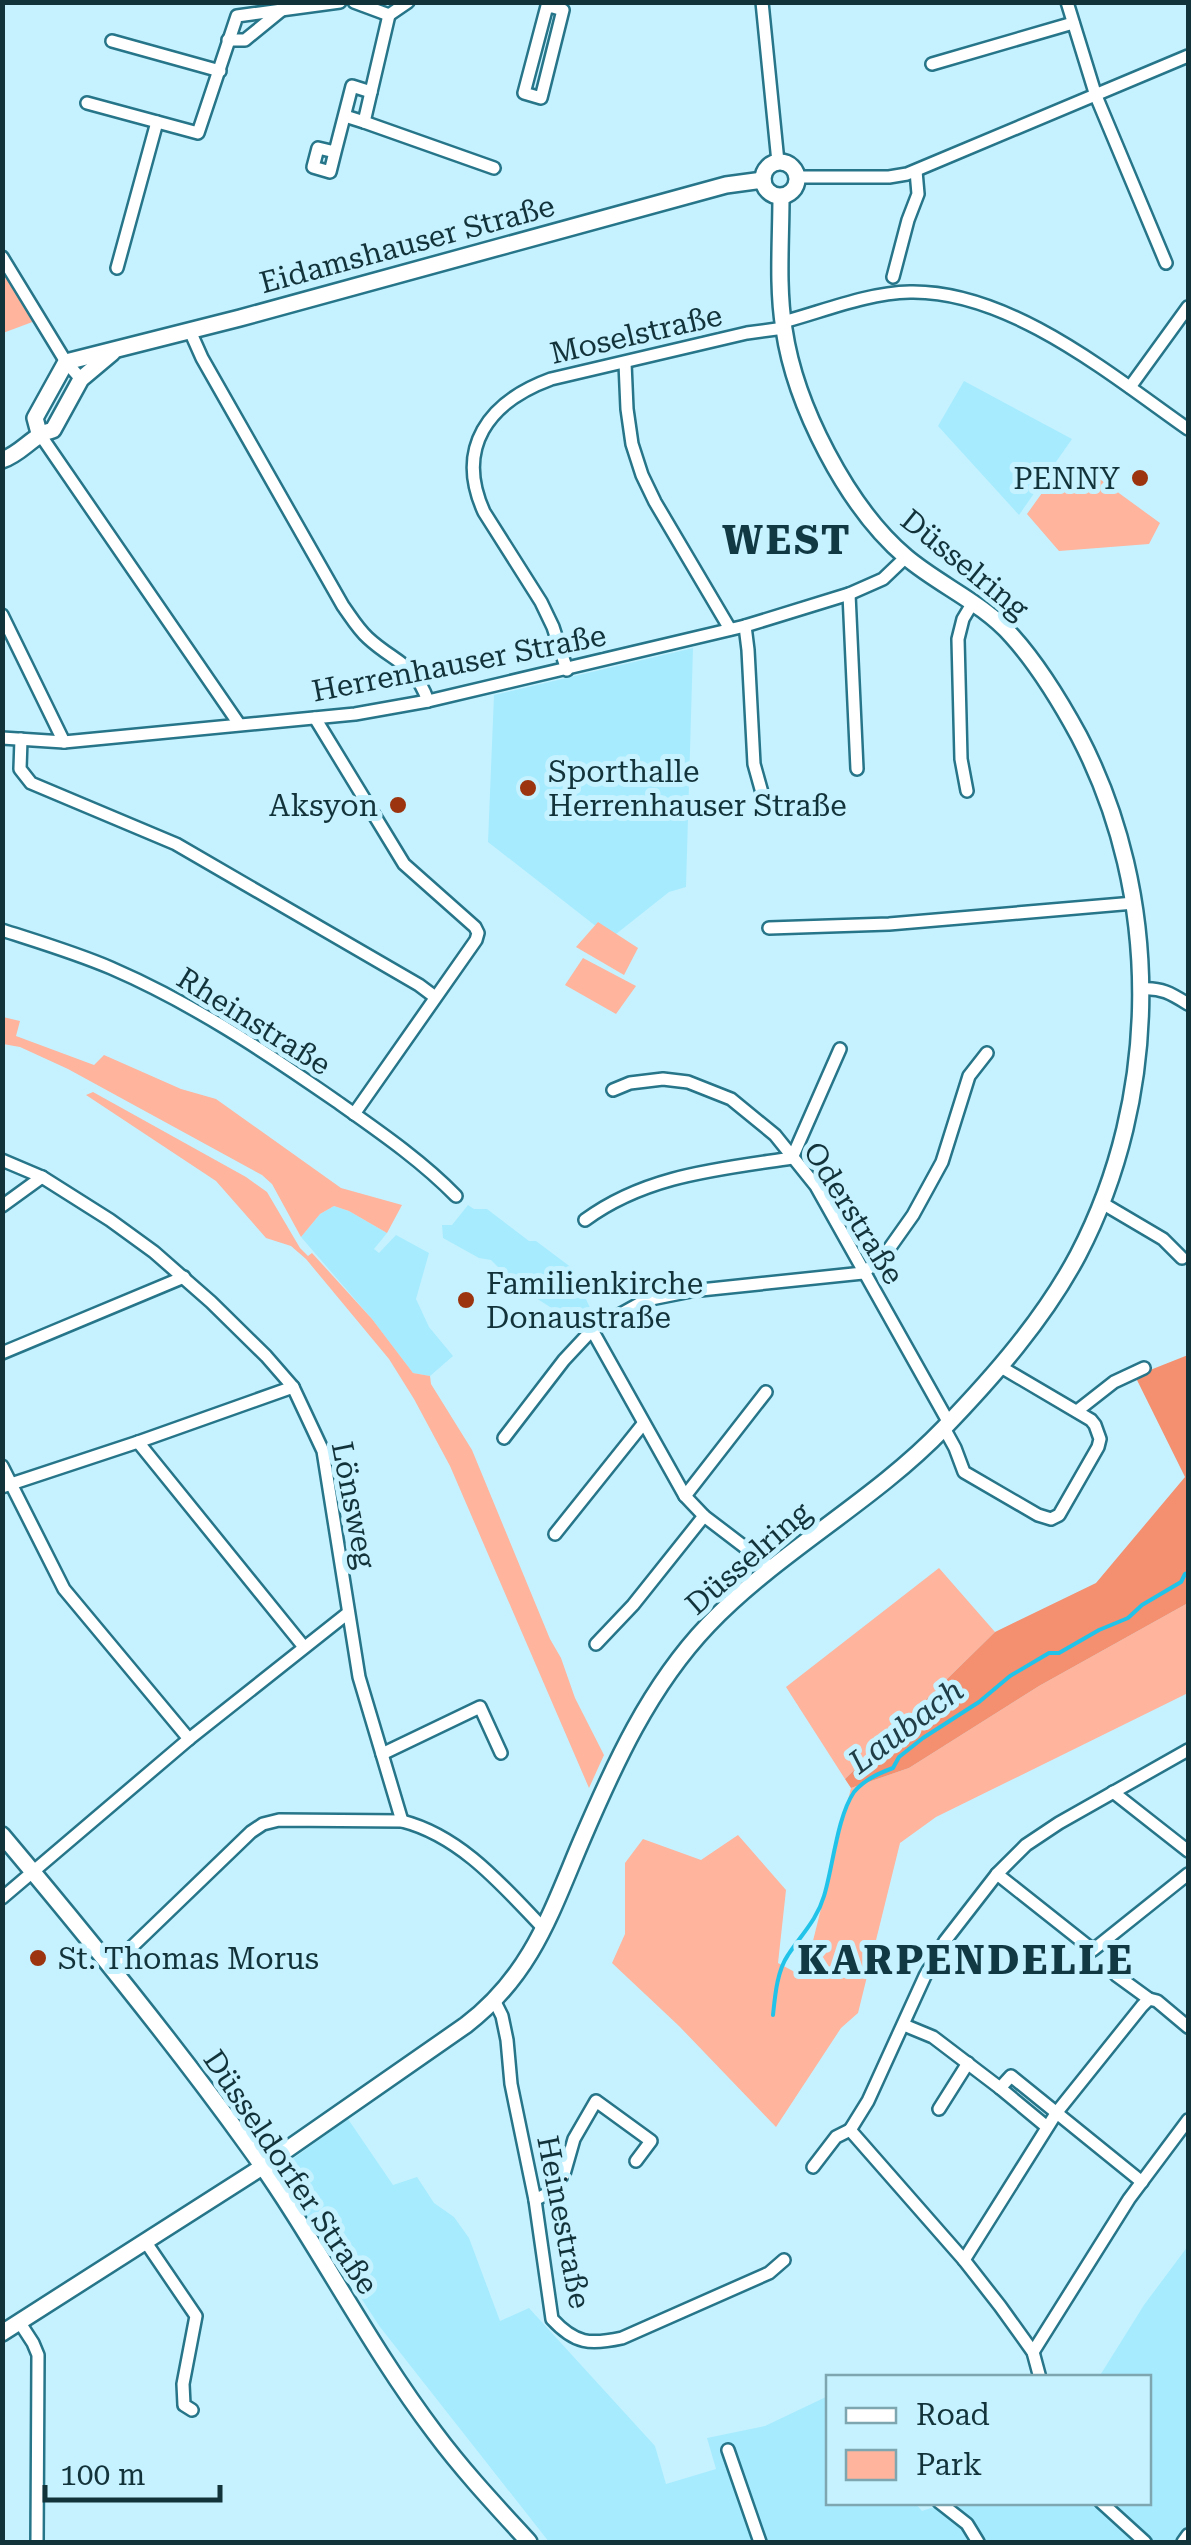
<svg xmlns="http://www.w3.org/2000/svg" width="1191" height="2545" viewBox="0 0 1191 2545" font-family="'Roboto Serif',serif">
<rect width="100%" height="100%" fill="#c6f2ff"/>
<g fill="#a7ebff">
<polygon points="964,381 1072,439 1019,515 938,426"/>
<polygon points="693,648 686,887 669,892 611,938 488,842 494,695"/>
<polygon points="468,1205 474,1209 487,1209 529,1241 536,1241 572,1268 595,1319 583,1328 517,1286 491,1260 479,1258 443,1238 442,1225 452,1225"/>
<polygon points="334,1206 349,1211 387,1233 374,1249 379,1253 396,1235 429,1253 416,1299 429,1327 453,1356 430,1376 413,1373 372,1319 301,1237 320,1214"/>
<polygon points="348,2119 393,2185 417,2177 434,2203 454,2217 469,2238 500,2321 529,2308 655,2446 666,2484 716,2469 707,2438 765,2426 828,2396 828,2502 915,2503 922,2511 949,2502 1148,2502 1148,2378 1099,2377 1144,2305 1188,2246 1188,2542 549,2542 380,2327 277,2170"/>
</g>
<g fill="#feb49d">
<polygon points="2,269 35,321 3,333 2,333"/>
<polygon points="1062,465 1084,479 1090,472 1160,523 1149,544 1059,551 1027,514"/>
<polygon points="598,922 638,948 624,975 576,947"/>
<polygon points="583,958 636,986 616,1014 565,985"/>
<polygon points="3,1017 20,1021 16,1036 94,1065 104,1055 181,1089 216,1099 341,1188 402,1205 387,1233 349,1211 334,1206 320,1214 301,1237 272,1184 262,1175 68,1069 20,1047 3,1044"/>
<polygon points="93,1092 246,1177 267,1192 300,1248 308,1256 312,1253 372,1319 413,1373 430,1376 431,1384 472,1450 550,1639 561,1658 575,1698 604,1755 589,1788 450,1466 414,1399 389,1359 306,1259 291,1246 266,1238 216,1181 86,1095"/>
<polygon points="939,1568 995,1632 845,1779 786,1687"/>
<polygon points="1188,1603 1188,1693 936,1817 900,1843 858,2013 841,2028 776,2127 679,2026 612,1963 625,1934 625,1863 643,1839 701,1860 738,1835 786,1890 778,1963 804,1977 851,1788 909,1768 1039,1686"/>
</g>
<polygon fill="#f48f6f" points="1188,1355 1188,1603 1039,1686 909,1768 851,1788 845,1779 995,1632 1096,1583 1185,1477 1135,1376"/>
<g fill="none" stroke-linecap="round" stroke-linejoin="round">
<path stroke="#21c4e8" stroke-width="4" d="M773,2015C775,1996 777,1971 788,1955C801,1935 817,1920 824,1896C833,1867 837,1817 854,1792C863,1781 879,1773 893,1768L899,1757L923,1738L979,1702L1010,1676L1049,1653H1059L1099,1630L1128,1618L1142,1605L1181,1582L1185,1574L1188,1573"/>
<defs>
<g id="street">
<polyline points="354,2 389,15 408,2"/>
<polyline points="762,2 778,162"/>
<polyline points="1067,2 1096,96 1166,263"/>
<polyline points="553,7 563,10 541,98 524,93 547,6 553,7 553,2"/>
<polyline points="228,40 245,40 283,9"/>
<polyline points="112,41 220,71"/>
<polyline points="932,64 1073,23"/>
<polyline points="87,103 198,133 237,16 340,2"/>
<polyline points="345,116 364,122 389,15"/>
<polyline points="364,122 494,168"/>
<polyline points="335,152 330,172 313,167 318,148 335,152 352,86 371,92"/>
<polyline points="798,177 889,177 907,174 1188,56"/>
<polyline points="2,257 66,362 81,379"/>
<polyline points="117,268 157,122"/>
<polyline points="893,277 908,220 918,194 916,171"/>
<path d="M783,322C824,311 867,293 910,292C1009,290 1111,375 1188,429"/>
<path d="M190,331L202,358L343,606C351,617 358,629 368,638C395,663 414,662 428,701"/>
<polyline points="625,363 627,409 632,444 642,475 655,502 730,629"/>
<polyline points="1130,387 1188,307"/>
<polyline points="39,433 239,724"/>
<polyline points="849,594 857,769"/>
<polyline points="2,615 64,742"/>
<polyline points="745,626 748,650 754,764 766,807"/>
<path d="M567,670L553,627L541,602L484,512C455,448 488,402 551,379L747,333L784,328"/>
<polyline points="315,718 404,864 475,927 478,933 476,940 354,1114"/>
<polyline points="2,738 64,742 355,714 428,701 745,626 849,594 883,579 906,557"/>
<polyline points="21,739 20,769 31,783 176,844 419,985 435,997"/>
<polyline points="967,791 961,759 958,639 963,619 972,604"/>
<polyline points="769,928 889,924 1134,903"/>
<path d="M2,930C39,942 76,953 111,968C192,1003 264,1051 336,1101C377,1130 421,1160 456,1196"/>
<path d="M1141,989C1161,987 1172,994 1188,1004"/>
<polyline points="613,1090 630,1083 663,1079 688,1082 731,1099 775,1135 816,1186 949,1423"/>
<polyline points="2,1160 42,1177 110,1220 154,1252 211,1302 266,1356 293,1387 323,1451 359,1677 402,1821"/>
<polyline points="1102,1203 1163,1239 1182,1258"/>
<polyline points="2,1206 42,1177"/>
<path d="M585,1220C646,1175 719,1169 792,1158L840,1049"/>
<polyline points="592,1330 685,1496 704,1516 772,1568"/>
<polyline points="2,1353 184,1277"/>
<polyline points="1077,1411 1114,1382 1144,1368"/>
<polyline points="944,1428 955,1448 964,1472 1038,1515 1051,1519 1059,1515 1098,1447 1100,1439 1095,1425 1091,1420 1001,1367"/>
<polyline points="504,1438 564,1360 592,1330 646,1300 691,1291 863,1273 884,1256 913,1215 942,1162 969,1076 987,1053"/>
<polyline points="138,1442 304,1647"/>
<polyline points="2,1466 64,1589 189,1739"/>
<polyline points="2,1487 138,1442 293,1387"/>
<polyline points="685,1496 766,1392"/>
<polyline points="555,1534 643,1424"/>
<polyline points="596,1644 633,1605 704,1516"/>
<polyline points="382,1754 480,1707 501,1753"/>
<polyline points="1113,1792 1188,1851"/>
<polyline points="997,1874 1093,1950 1188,1874"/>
<polyline points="2,1898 189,1739 348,1613"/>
<path d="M111,1967L251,1832L263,1824L279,1820L402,1821C461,1836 503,1886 544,1929"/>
<polyline points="1116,1975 1149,1999"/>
<path d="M495,2002L502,2016L507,2040L511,2084L535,2200L552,2319C575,2344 590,2345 622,2338L769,2273L784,2260"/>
<polyline points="904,2025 933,2037 1000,2088 1011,2076 1142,2182"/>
<polyline points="1000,2088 1047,2127"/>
<polyline points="939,2109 968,2063"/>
<polyline points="813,2167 836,2137 850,2130"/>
<polyline points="535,2200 556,2189 564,2174 574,2139 596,2101 651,2141 636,2161"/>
<polyline points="145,2241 196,2316 183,2384 184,2405 192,2410"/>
<polyline points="964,2260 1057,2112 1142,2006 1149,1999 1157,2001 1188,2027"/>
<polyline points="20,2323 33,2343 38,2355 37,2542"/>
<polyline points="1033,2352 1129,2199 1188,2120"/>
<polyline points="1040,2378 1033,2352 1000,2306 964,2260 850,2130 868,2101 925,1976 945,1941 997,1874 1026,1845 1059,1823 1188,1750"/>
<polyline points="728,2450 760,2542"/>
<polyline points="939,2502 967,2524 978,2542"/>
<polyline points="1101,2502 1145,2542"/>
<polyline points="1183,2542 1188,2535"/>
</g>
<g id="secondary">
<circle cx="780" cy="179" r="17"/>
<polyline points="39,433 35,418 66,362 240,318 726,185 763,180"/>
<path d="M2,460C23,453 33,434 53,430L81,379L112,353"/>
<path d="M2,1835C87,1936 171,2039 248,2146C315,2238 366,2342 435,2433C464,2472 497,2507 529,2542"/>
<path d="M2,2333L262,2167L466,2025C531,1975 550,1915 581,1842C614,1765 649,1687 708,1625C779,1551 873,1502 944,1428C994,1376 1044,1319 1078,1255C1161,1096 1162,895 1079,736C1060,701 1039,666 1012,636C983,603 939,585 906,557C847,507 795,405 784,329C777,286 781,240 781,197"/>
</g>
</defs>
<use href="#street" stroke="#267589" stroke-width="16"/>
<use href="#secondary" stroke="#267589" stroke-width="20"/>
<use href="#street" stroke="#fff" stroke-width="11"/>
<use href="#secondary" stroke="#fff" stroke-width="15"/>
</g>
<g fill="#9c350f" stroke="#c6f2ff" stroke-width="4">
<circle cx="1140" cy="478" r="10"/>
<circle cx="528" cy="788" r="10"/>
<circle cx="398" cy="805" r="10"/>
<circle cx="466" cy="1300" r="10"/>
<circle cx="38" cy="1958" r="10"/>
</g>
<g text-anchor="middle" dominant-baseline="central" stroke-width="10" stroke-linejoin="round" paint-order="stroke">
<g font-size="30" fill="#13333b" stroke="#c6f2ff">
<text transform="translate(407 244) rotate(-15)">Eidamshauser Straße</text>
<text transform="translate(636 334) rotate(-13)">Moselstraße</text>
<text transform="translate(965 564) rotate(39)">Düsselring</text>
<text transform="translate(459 663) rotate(-11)">Herrenhauser Straße</text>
<text transform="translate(254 1021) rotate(32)">Rheinstraße</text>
<text transform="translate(854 1213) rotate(58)">Oderstraße</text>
<text transform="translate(354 1505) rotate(79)">Lönsweg</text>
<text transform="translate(748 1558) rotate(-41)">Düsselring</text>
<text transform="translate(291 2172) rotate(56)">Düsseldorfer Straße</text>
<text transform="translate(564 2222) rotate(79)">Heinestraße</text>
</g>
<g font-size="30" fill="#13333b" stroke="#c6f2ff" text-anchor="start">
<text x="1120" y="478" text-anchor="end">PENNY</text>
<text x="548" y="771">Sporthalle<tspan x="548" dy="34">Herrenhauser Straße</tspan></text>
<text x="378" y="805" text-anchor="end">Aksyon</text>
<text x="486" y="1283">Familienkirche<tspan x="486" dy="34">Donaustraße</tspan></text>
<text x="58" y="1958">St. Thomas Morus</text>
</g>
<g font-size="32" font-style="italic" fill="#203e47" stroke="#c6f2ff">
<text transform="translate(906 1726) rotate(-37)">Laubach</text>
</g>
<g font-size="40" font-weight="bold" letter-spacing="2.5" fill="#103944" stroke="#c6f2ff">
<text x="787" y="540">WEST</text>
<text x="966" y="1960">KARPENDELLE</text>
</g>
</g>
<rect width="1191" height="2545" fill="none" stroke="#13333b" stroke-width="10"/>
<rect x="826" y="2375" width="325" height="130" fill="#c6f2ff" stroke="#7ea6b1" stroke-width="2.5"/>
<rect x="846" y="2408" width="50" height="15" fill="#ffffff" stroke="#7ea6b1" stroke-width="2.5"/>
<text x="916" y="2425" font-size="30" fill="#13333b">Road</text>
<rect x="846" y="2450" width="50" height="30" fill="#feb49d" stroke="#7ea6b1" stroke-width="2.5"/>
<text x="916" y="2475" font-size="30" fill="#13333b">Park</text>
<path d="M45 2485v15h175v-15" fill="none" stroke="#13333b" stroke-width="5"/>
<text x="60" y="2485" font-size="30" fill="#13333b" stroke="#c6f2ff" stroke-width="8" paint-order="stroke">100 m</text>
</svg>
